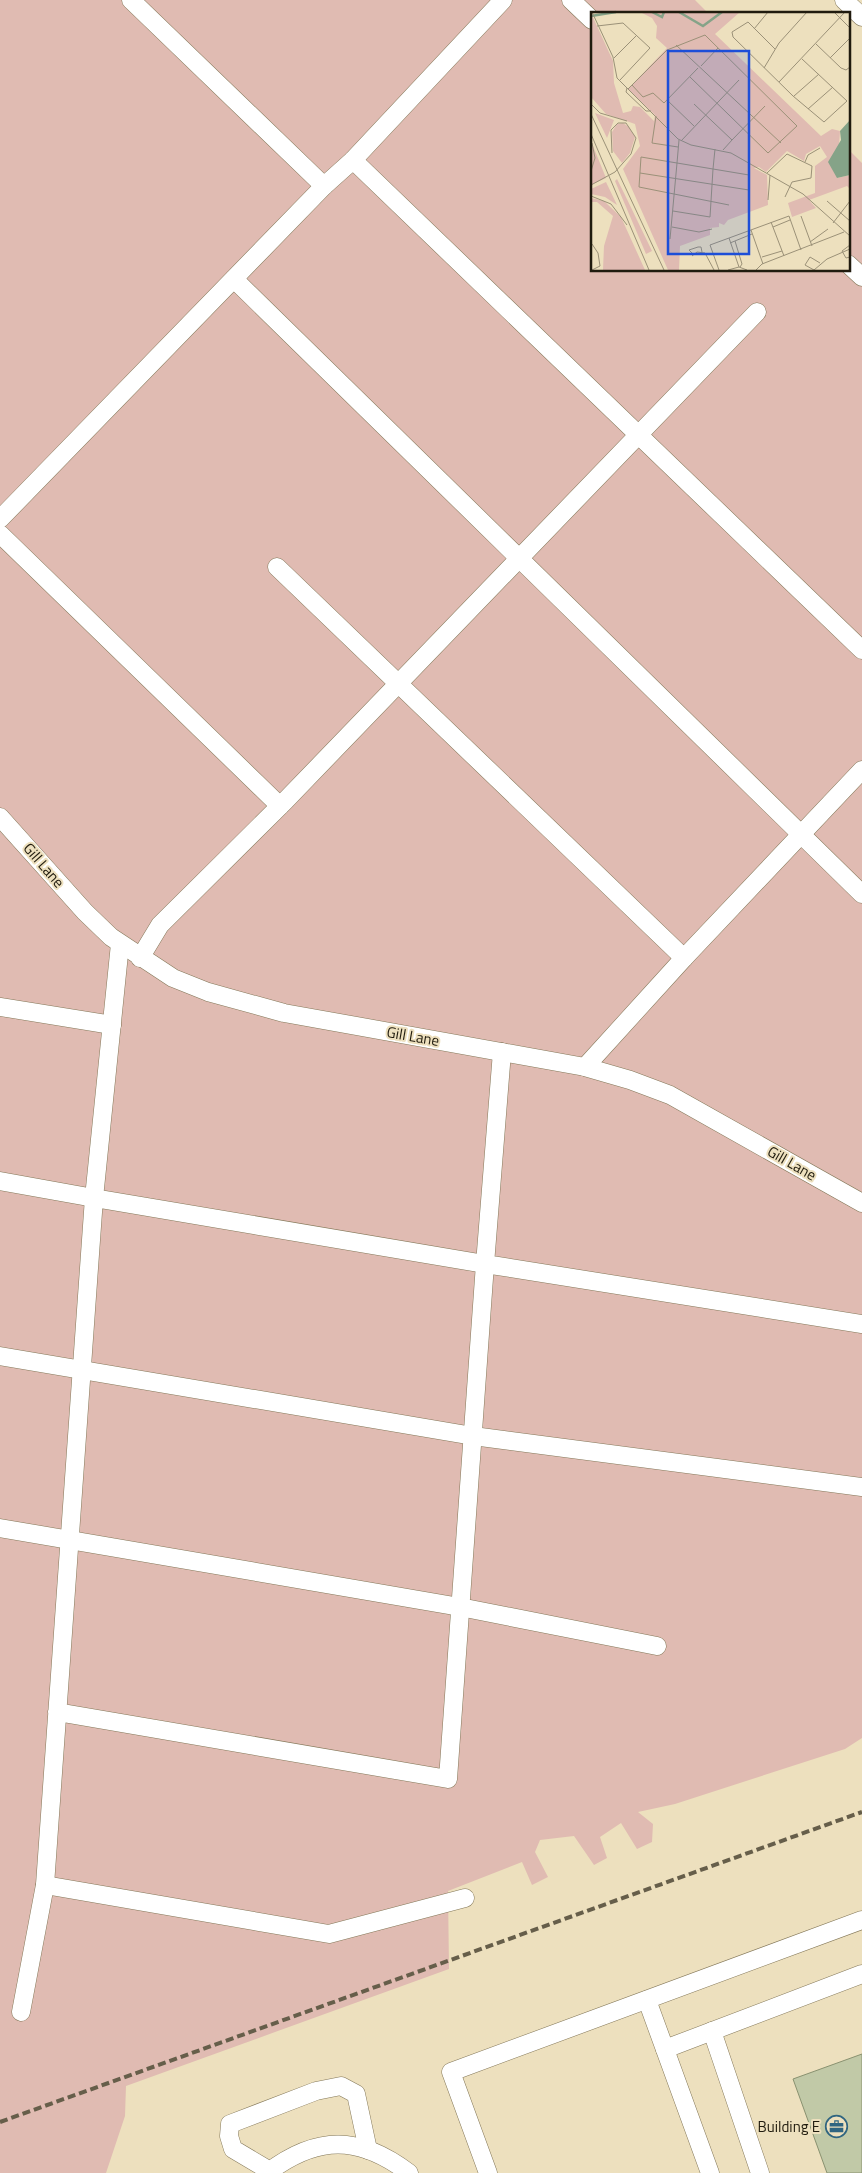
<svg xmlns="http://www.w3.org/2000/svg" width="862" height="2173" viewBox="0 0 862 2173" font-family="'Titillium Web',sans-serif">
<rect width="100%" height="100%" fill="#ede0be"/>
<polygon fill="#e0bbb2" points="0,0 695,0 709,14 592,14 592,270 848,270 848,149 862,163 862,1738 845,1749 675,1804 638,1812 653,1824 652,1842 637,1849 621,1823 600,1837 607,1858 594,1865 574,1836 540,1840 535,1852 548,1877 532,1885 522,1862 448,1891 449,1969 126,2086 125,2116 106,2173 0,2173"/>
<polygon fill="#c1c9a7" stroke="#899170" points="862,2054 862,2173 827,2173 793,2079"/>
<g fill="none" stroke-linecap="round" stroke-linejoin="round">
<defs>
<g id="minor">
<polyline points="131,0 324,186 353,160 862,650"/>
<polyline points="571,0 592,20"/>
<polyline points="844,0 862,17"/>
<polyline points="353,160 503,0"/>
<polyline points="848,264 862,277"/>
<polyline points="234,279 862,894"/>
<polyline points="0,519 324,186"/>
<polyline points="0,534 280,806"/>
<polyline points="277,567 684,958 585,1067"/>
<polyline points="0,817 85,912 111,937 173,978 208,992 284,1013 585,1067 630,1080 670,1095 862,1203"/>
<polyline points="140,958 160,925 285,801 757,312"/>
<polyline points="684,958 862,770"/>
<polyline points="0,1007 112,1025"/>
<polyline points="502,1052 485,1264 862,1324"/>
<polyline points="0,1181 94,1198 120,944"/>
<polyline points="0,1356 473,1436 862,1487"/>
<polyline points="0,1528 460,1607 657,1646"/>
<polyline points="45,1885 329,1934 465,1898"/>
<polyline points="647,2000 710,2173"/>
<polyline points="21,2012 45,1885 94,1198 485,1264 448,1779 57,1712"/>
<polyline points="712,2031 760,2173"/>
<polyline points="665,2049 862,1974"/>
<polyline points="270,2171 233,2149 229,2136 230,2124 316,2091 341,2086 356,2094 368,2150"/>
<path d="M267,2173C317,2135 359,2135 409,2173"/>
<polyline points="488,2173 451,2072 862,1920"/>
</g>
</defs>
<use href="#minor" stroke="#847859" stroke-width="19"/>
<use href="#minor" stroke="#fff" stroke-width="18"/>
<polyline stroke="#665e4a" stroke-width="4" stroke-dasharray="8 4" stroke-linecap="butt" points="0,2122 862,1812"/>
</g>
<defs>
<symbol id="office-ring" viewBox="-11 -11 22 22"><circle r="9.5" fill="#ede0be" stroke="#306581" stroke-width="1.5"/><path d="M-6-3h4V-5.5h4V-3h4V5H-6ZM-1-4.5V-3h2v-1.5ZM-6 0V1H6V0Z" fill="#306581"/></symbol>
</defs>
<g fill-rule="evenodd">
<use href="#office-ring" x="824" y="2114" width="25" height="25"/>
</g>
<g text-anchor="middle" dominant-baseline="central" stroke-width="4" stroke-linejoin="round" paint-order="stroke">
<g font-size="15" fill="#201b0e" stroke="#ede0be">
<text transform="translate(44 865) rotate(49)">Gill Lane</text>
<text transform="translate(413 1036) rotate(10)">Gill Lane</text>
<text transform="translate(792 1163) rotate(30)">Gill Lane</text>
</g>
<g font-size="15" fill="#201b0e" stroke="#ede0be" text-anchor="end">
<text x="820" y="2126">Building E</text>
</g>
</g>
<g transform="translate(591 12)">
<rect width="259" height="259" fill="#ede0be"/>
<path d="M49,0H149L124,22L230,124L241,117L249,119L246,166L259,163V177L256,174L218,188L225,196L201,205L197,191L224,181V154L236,145L229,134L215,142L213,149L196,139L175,160L168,155L163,156L176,163L177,193L137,208L133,213L128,211V215L119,216V223L89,234L88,258H77L32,157L49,134L44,112L15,102L0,85V1L22,49L23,71L32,101L40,99L42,94L49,95L63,109L64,103L37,77L76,36L65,26L66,14L61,6ZM4,101L23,108L16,126ZM32,111L38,115L44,125L39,141L31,151L22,139L21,120L26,112ZM0,129L15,166L0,173ZM26,167L33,181L61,239L55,242L24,169ZM15,170L26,193L14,185L0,182V177ZM0,186L13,189L30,205L54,258H12L13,234L22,204L6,190H0Z" fill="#e0bbb2"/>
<path d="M259,108V163L246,166L237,150L250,128L249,119Z" fill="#85a388"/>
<path fill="none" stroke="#85a388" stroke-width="2.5" d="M61,0L71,5L73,0M88,0L112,14L131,0M0,4L25,0"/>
<path fill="none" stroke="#9b9178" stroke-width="1" d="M1,0L22,45L26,66L87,127L100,133L140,141L212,182L259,224M243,0L259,16M6,14L32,11L59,36L29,68M163,17L177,0M225,32L250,56L255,58L259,55M85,33L190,131M184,37L157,10L141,20L142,25L202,84L233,110L256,89L211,47M23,46L46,23M239,46L259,26M110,54L127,36M173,56L188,31L216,0M188,70L254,0M41,73L52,85L62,81L73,91L107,56M36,76L35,80L55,99H60M37,77L76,38L114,23L206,114L177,141L99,65M203,84L228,62M76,88L103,114M0,92L9,101L36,109M103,92L141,128L132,138M217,97L242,75M0,102L73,258M65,104L61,131L87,135M0,122L58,258M88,128L86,151L50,145L48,175L138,193M141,128L174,94M90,129L148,68M214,150L217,143L229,136M0,159L4,146L1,131M49,161L158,178V163L122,157L124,137M176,161L196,142L221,154L220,166L201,170L194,185M0,173L24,160L40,142L45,126L35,111H27L20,118L21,141M0,184L20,192L36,213M177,188L179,163M236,189L259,209M210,204L221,234M180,210L193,244M242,211L259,189M81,215L108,220L121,217M182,215L199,208M160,218L172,252M138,226L148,255M79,227L86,151L122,157L119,205L82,199M144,229L151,252L149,255M219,230L237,217M139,231L161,222M259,233L251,239L255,246L259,245M102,242L98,238L107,235H110L111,240M101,244L106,240L114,241L123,258M171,245L191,239M1,258L9,254L7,241L1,232M128,258L119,233L198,204L210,238M137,258L148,255L156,258M165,258L171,252L253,220M223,258L236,247L259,237M223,258L214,253L219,245L229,251"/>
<path fill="#1d4ed8" fill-opacity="0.15" stroke="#1d4ed8" stroke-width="2.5" d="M77,39H158V242H77Z"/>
<rect width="259" height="259" fill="none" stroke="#201b0e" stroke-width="2.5"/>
</g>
</svg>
